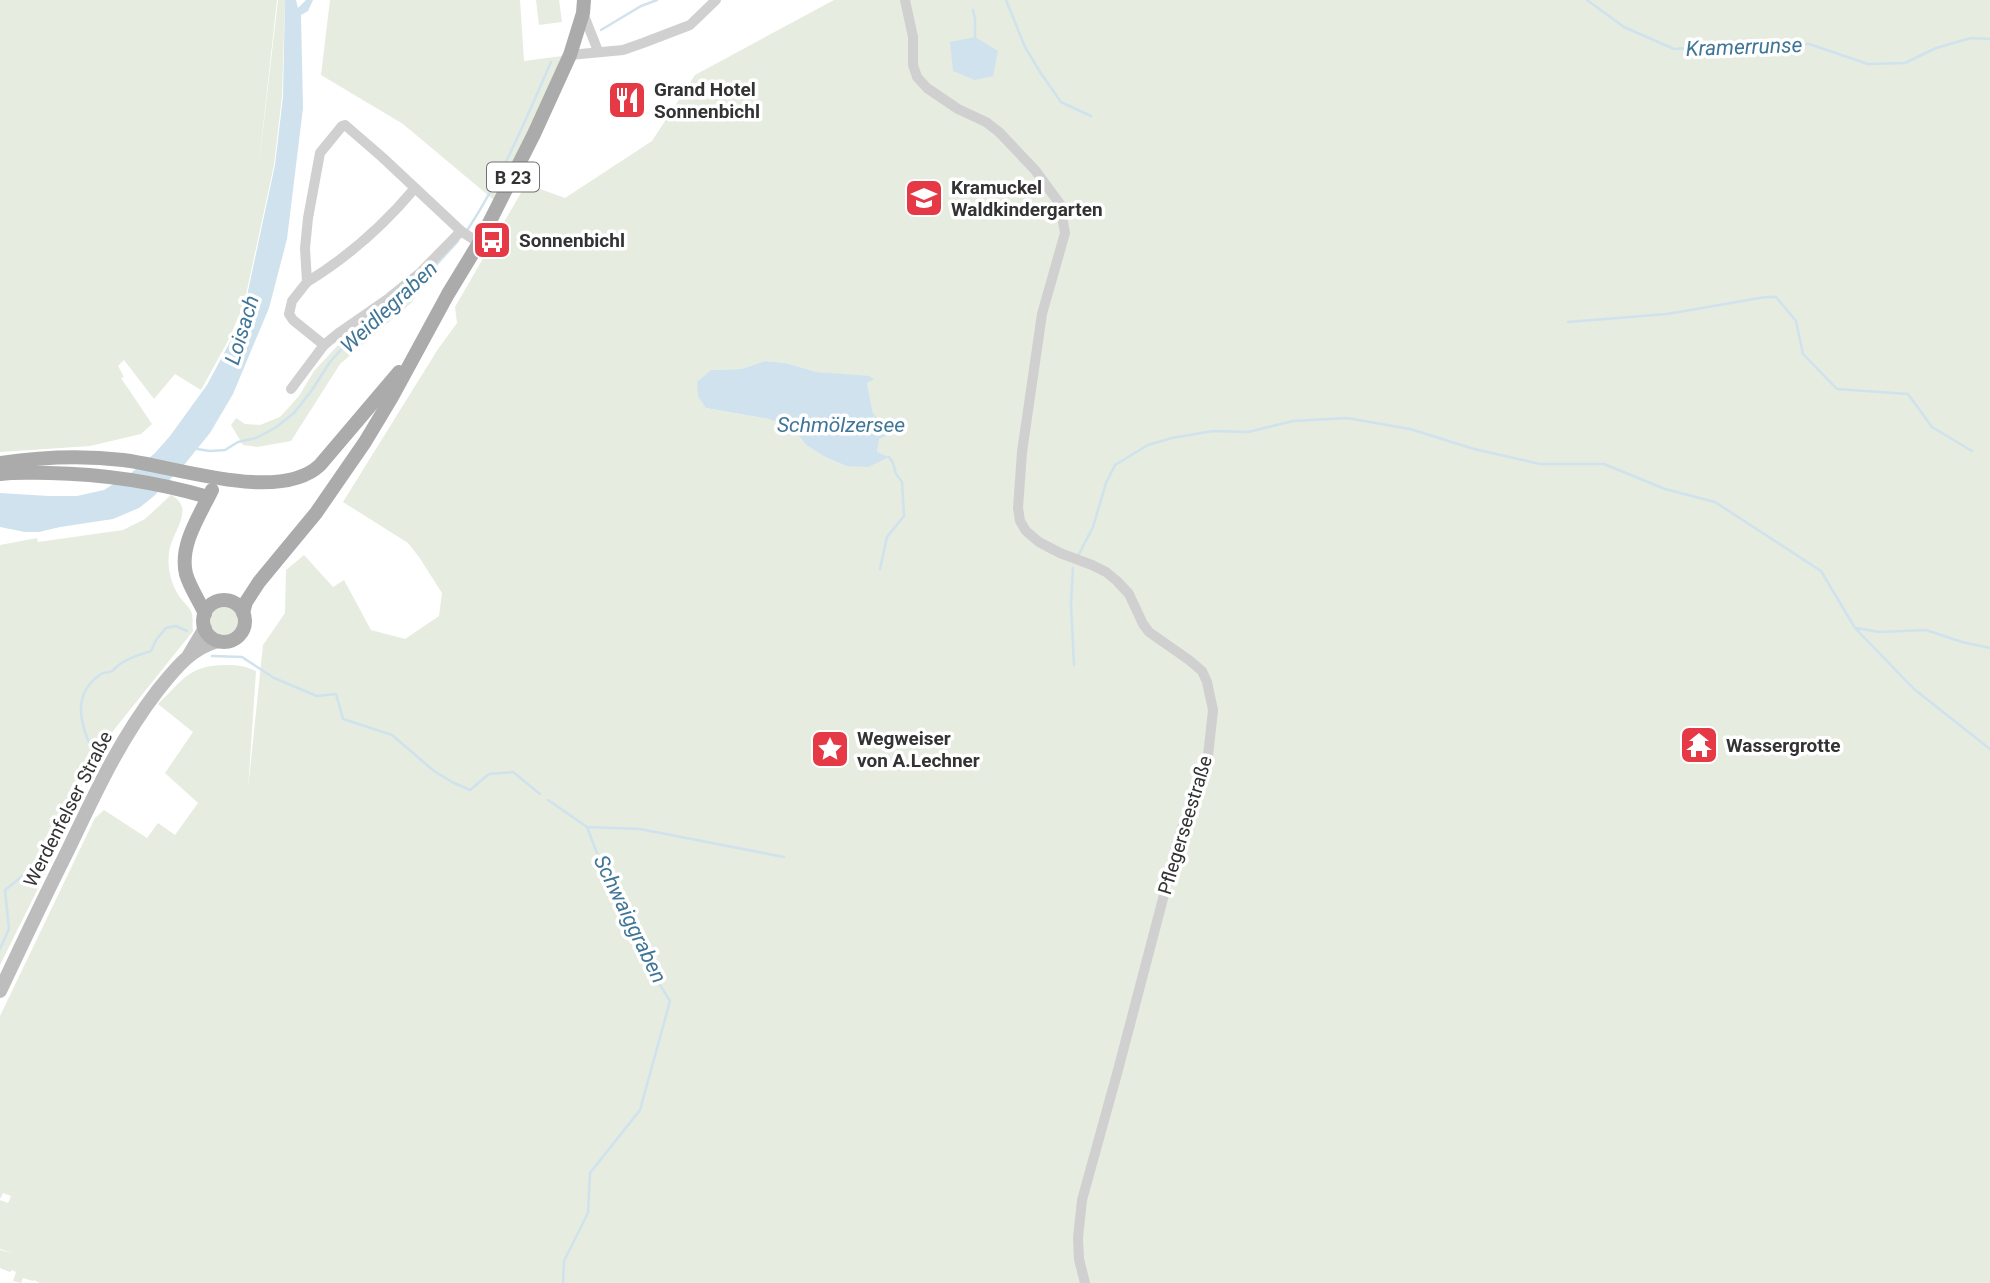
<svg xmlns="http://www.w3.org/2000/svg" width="1990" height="1283" viewBox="0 0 1990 1283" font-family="Roboto,sans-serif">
<rect width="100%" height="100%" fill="#fff"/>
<g fill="#e6ecdf" fill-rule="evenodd">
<polygon points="0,0 277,0 256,190 278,0 285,0 282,96 274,165 244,304 229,339 201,390 175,374 154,399 124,360 118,366 124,377 121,378 152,424 141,434 90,446 0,452"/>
<polygon points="330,0 520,0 524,61 570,55 495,201 403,124 321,75"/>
<polygon points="536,0 559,0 562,22 539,25"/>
<path d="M834,0H1990V1283H40L34,1280L33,1281L23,1278L21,1283L13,1281L16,1272L12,1270L10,1272L0,1268V1250L12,1253L0,1249V1200L8,1203L11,1196L3,1193L0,1199V1016L95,818L104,810L147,838L158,823L175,835L198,803L165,773L193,732L158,704C184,679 190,664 229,665C239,665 247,667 256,671L248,789L263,645L285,613L286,570L304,555L333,587L344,580L371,630L405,639L439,616L442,593L419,557L408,543L343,502L438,349L457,323L455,307L526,184L565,198L652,141L695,75ZM765,361L786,363L817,372L837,374L867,383L873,413L890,432L878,439L877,452L888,457L846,466L825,457L806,445L795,431L769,419L706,408L711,370L741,369Z"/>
<polygon points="427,280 411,303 340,364 291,441 257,447 243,445 231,425 236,418 245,424 260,425 280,417 299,396 314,371 340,343"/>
<path d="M171,495C197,509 171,532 169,553C167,568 171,584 179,596C183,602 190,607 192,614C193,619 192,626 193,631L101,746L56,841L61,842L0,965V545L37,538L38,542L123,530L145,519Z"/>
<circle cx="224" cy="621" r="16"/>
</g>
<g fill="#cfe2ee">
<polygon points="285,0 296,0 298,8 306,0 313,0 308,11 301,15 303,108 287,239 269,308 233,394 210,433 184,465 154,496 139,508 113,519 60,527 39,532 25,532 0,527 0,493 49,496 77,496 104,490 131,473 155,453 170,436 207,385 231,340 245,305 275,165 283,97"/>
<polygon points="975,37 998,51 993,76 975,80 953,71 950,42"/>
<polygon points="765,361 786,363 817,372 869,376 874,379 867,383 873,413 891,433 879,439 877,452 889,457 868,467 846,466 825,457 806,445 795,431 769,419 706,408 698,396 697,382 711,370 741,369"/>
</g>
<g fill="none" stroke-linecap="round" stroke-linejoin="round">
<g stroke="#cfe2ee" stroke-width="2.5">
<polyline points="1006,0 1025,47 1040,72 1061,102 1091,116"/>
<polyline points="1587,0 1624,27 1674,49 1763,44 1809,44 1868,64 1905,63 1936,48 1971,38 1990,39"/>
<polyline points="973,10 975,19 975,37"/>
<polyline points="601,30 641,6 657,0"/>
<path d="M468,229C502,177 526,119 551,62"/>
<polyline points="1568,322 1667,314 1766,297 1776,297 1796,321 1803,354 1837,389 1908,394 1932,427 1972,451"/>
<polyline points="197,449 210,451 225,450 238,442 256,438 275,428 294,413 312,390 330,362 347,343 390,308 425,277 458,241"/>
<polyline points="1079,554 1093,527 1106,483 1115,465 1148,445 1172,438 1213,431 1248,432 1293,421 1347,418 1410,429 1474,449 1540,464 1604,464 1665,489 1715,502 1821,571 1855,628 1914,689 1990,749"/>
<polyline points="1073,568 1071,604 1074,665"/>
<polyline points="880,569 887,537 904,516 902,482 896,474 893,463 889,457"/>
<polyline points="1856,628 1880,632 1926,630 1962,642 1990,648"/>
<polyline points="212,656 242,657 274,678 317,696 336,694 343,719 392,735 434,771 452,782 470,790 489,774 513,772 540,794"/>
<polyline points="548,800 587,827 608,882 647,964 670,1001 640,1110 590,1173 588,1213 564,1261 563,1283"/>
<polyline points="587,827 640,829 784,857"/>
<path d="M0,949L9,929L5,890L45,858L94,754C81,726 70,695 101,674C107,671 106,674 112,671C115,669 117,666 120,664C130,657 141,654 151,651L156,640L166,628L176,626L187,631"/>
</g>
<g stroke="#d0d0d0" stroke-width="10">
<polyline points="905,0 913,37 913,65 917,77 927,88 958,109 986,122 999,132 1035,170 1060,204 1065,233 1042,314 1022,452 1018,508 1020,521 1026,531 1039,542 1060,553 1092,565 1106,572 1117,581 1129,594 1143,624 1149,632 1189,660 1202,671 1207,682 1213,710 1208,756 1198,792 1181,830 1118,1070 1082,1200 1078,1238 1079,1259 1085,1283"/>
<polyline points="583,13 598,51"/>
<polyline points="570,55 623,50 643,43 690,25 716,0"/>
<path d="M307,282C348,257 384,225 415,188"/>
<polyline points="324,345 293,320 289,314 292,301 307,282 305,248 308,218 320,153 342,126 345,125 382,157 461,231 479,243"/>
<polyline points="291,389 324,345 340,332 389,298 420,273 461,231"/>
</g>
<g stroke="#bdbdbd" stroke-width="14">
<polyline points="189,655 205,628"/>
<path d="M0,991C22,944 44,898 67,852C95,794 118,742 158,690C175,669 191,648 218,641"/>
</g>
<g stroke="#ababab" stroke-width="14">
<path d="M0,463C41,457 81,455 123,460C174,466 279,504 320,465L399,372"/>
<path d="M0,474C16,472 32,473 49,473C103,474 156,482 208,497"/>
<circle cx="224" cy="621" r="21"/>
<polyline points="243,613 246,602 259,582 316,513 365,442 392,397 448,294 479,243 534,134 570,55 583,13 584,0"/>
<path d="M205,614C199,600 190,588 186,574C179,545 200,515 212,490"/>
</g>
</g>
<defs>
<symbol id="restaurant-square" viewBox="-11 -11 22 22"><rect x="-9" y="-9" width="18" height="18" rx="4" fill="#e63946" stroke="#fff"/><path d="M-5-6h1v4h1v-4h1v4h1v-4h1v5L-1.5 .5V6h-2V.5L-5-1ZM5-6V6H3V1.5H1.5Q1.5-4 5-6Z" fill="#fff"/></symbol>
<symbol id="school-square" viewBox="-11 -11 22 22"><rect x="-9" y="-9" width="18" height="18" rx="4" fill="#e63946" stroke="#fff"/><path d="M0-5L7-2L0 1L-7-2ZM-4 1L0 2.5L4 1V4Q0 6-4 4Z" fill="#fff"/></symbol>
<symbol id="bus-square" viewBox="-11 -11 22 22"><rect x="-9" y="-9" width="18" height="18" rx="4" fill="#e63946" stroke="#fff"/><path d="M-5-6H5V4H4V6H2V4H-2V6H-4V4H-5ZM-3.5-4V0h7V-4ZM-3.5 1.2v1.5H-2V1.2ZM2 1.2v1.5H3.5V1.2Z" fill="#fff"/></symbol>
<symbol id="temple-square" viewBox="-11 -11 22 22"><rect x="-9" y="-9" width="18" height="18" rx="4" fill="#e63946" stroke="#fff"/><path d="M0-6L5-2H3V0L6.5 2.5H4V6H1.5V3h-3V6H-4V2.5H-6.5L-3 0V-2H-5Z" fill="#fff"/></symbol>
<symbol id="sight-square" viewBox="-11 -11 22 22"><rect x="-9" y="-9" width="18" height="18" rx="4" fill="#e63946" stroke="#fff"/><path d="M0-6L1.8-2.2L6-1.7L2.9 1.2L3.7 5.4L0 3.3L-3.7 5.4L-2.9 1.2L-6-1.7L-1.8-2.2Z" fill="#fff"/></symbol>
</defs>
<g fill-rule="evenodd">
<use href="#restaurant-square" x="605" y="78" width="44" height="44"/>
<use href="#school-square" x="902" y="176" width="44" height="44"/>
<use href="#bus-square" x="470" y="218" width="44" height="44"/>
<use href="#temple-square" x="1677" y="723" width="44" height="44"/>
<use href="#sight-square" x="808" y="727" width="44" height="44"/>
</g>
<g text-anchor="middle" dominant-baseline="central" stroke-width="7" stroke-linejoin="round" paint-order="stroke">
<rect fill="#fff" stroke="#707070" stroke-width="2" x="487" y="162.5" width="52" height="29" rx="5"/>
<g font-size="18" font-weight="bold" fill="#333">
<text x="513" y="177">B 23</text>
</g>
<g font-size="19" font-weight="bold" fill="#333" stroke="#fff" text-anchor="start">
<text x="654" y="89">Grand Hotel<tspan x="654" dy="22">Sonnenbichl</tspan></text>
<text x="951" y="187">Kramuckel<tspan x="951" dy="22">Waldkindergarten</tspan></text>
<text x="519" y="240">Sonnenbichl</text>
<text x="857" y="738">Wegweiser<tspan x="857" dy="22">von A.Lechner</tspan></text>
<text x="1726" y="745">Wassergrotte</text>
</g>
<g font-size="19" fill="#333" stroke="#fff">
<text transform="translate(68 809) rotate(-63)">Werdenfelser Straße</text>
<text transform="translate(1185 825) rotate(-73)">Pflegerseestraße</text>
</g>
<g font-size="21" font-style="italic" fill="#3f7597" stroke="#fff">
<text transform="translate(1744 47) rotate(-2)">Kramerrunse</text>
<text transform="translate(389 307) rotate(-43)">Weidlegraben</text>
<text transform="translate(242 330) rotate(-73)">Loisach</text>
<text x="841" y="425">Schmölzersee</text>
<text transform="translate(630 919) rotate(64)">Schwaiggraben</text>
</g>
</g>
</svg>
